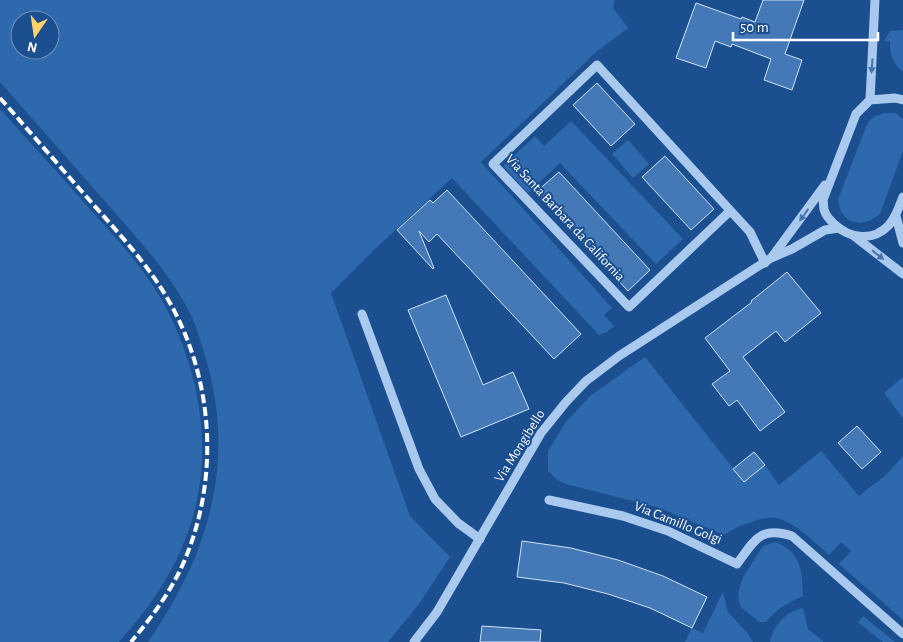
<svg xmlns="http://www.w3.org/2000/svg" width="903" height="642" viewBox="0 0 903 642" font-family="'Alegreya Sans',sans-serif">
<rect width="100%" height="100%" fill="#1b4f8f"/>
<g fill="#2e69ad" fill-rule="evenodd">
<path d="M0,0H615L613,8L628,28L595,53L481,162L612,308L604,315L614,326L607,332L599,335L452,178L376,248L331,293L410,516L450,557L419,604L388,642H148C209,554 237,461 205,356C200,339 195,321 186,306C167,270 137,238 110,207C73,165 37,124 0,82ZM20,20H50V50H20Z"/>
<path d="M903,30V72C894,64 889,54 890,42L884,41L890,31Z"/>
<path d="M0,109C29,141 59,174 88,207C112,234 138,261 157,292C175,321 187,353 195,386C217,487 187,567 119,642H0Z"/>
<path d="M885,113H895L903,119V151L880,214C862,229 840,225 838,199L868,122L875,116Z"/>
<polygon points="571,121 683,239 656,264 560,163 528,193 503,166 535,136 544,146"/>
<polygon points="628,140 649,164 633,178 612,154"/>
<path d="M645,357L744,482L765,465L779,485L821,451L859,496L887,474L903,456V620L839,564L851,551L841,542L829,555C815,543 793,520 775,518C767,517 758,520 752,522C741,525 733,529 724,535L660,508L566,484L556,479L548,471V451L566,422L590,396Z"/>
<polygon points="903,377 903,418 884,393"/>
<path d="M775,542C802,552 802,572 803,596C788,603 776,609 766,622H759L740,606L738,593L743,577L763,546Z"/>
<polygon points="723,592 728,612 748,634 753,642 685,642 692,628 703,633"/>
<path d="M803,608L808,629L824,642H770C773,625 787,611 803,608Z"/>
<polygon points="863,616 895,642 883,642 858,622"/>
</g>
<g fill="#4478b7" stroke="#cfe3fa">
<polygon points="763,0 804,0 785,54 802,60 792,90 764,80 771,59 732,44 731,47 715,41 706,68 676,58 696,3 741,19 742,17 755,22"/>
<polygon points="597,83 635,124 611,146 573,105"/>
<polygon points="665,156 714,209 691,230 642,177"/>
<polygon points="559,172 650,270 628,291 536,192"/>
<polygon points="447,190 581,334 554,359 437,234 429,242 419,231 434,268 433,269 397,230 430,200 433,203"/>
<polygon points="787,272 821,313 785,342 776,331 743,357 785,412 760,431 737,400 729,406 712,384 730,371 705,338 752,302 751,301"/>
<polygon points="446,295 483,385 513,372 529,409 461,437 408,310"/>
<polygon points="857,426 881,452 862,469 838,443"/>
<polygon points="754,452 765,465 744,482 733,469"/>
<polygon points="522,541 571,548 618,560 663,576 707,597 692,628 650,608 608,594 564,583 517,577"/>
<polygon points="482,626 541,630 540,642 480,642"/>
</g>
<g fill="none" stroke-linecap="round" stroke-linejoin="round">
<g stroke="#a9c9ee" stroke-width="9">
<polyline points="870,100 875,0"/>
<path d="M903,100L895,98L870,100L856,114L823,200C824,204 823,209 825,212C826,216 831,221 834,224C850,239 873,242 889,225C896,217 899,207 903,197"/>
<polyline points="730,211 629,307 493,164 597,65 750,232 765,263"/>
<polyline points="896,216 903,243"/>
<polyline points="854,236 903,274"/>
<polyline points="772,257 825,185"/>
<polyline points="362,314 419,469 435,499 458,523 480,539"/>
<path d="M549,500L623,516L668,531L737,564C755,540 759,526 792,536L903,634"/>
<polyline points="414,642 437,612 541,433 566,402 586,381 619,356 771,258 792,249 825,230 839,228"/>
</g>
<path stroke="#fff" stroke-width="4" stroke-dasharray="9 4" stroke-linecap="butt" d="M0,98C31,133 61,168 92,203C115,229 138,254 157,282C213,364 223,473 183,564C170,593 151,618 131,642"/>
</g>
<defs><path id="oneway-solid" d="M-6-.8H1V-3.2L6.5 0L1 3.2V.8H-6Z" transform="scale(1.25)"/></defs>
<g fill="#4674ac">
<use href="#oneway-solid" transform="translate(872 66) rotate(94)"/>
<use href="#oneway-solid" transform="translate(804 215) rotate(126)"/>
<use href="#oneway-solid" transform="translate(878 255) rotate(38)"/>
</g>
<g text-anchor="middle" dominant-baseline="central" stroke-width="4" stroke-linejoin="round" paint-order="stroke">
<g font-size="14" fill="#fff" stroke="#1b4f8f">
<text transform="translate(565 218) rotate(47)">Via Santa Barbara da California</text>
<text transform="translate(520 446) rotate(-58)">Via Mongibello</text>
<text transform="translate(678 523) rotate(22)">Via Camillo Golgi</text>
</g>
</g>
<g transform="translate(35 35) rotate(193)"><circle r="24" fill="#1b4f8f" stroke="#7695bc"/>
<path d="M0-4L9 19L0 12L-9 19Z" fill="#ffd166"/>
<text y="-8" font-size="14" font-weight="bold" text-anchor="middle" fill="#ffffff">N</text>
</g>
<path d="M733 32v8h145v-8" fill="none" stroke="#ffffff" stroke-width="2.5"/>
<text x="740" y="32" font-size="15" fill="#ffffff" stroke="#1b4f8f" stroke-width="4" paint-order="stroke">50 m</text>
</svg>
